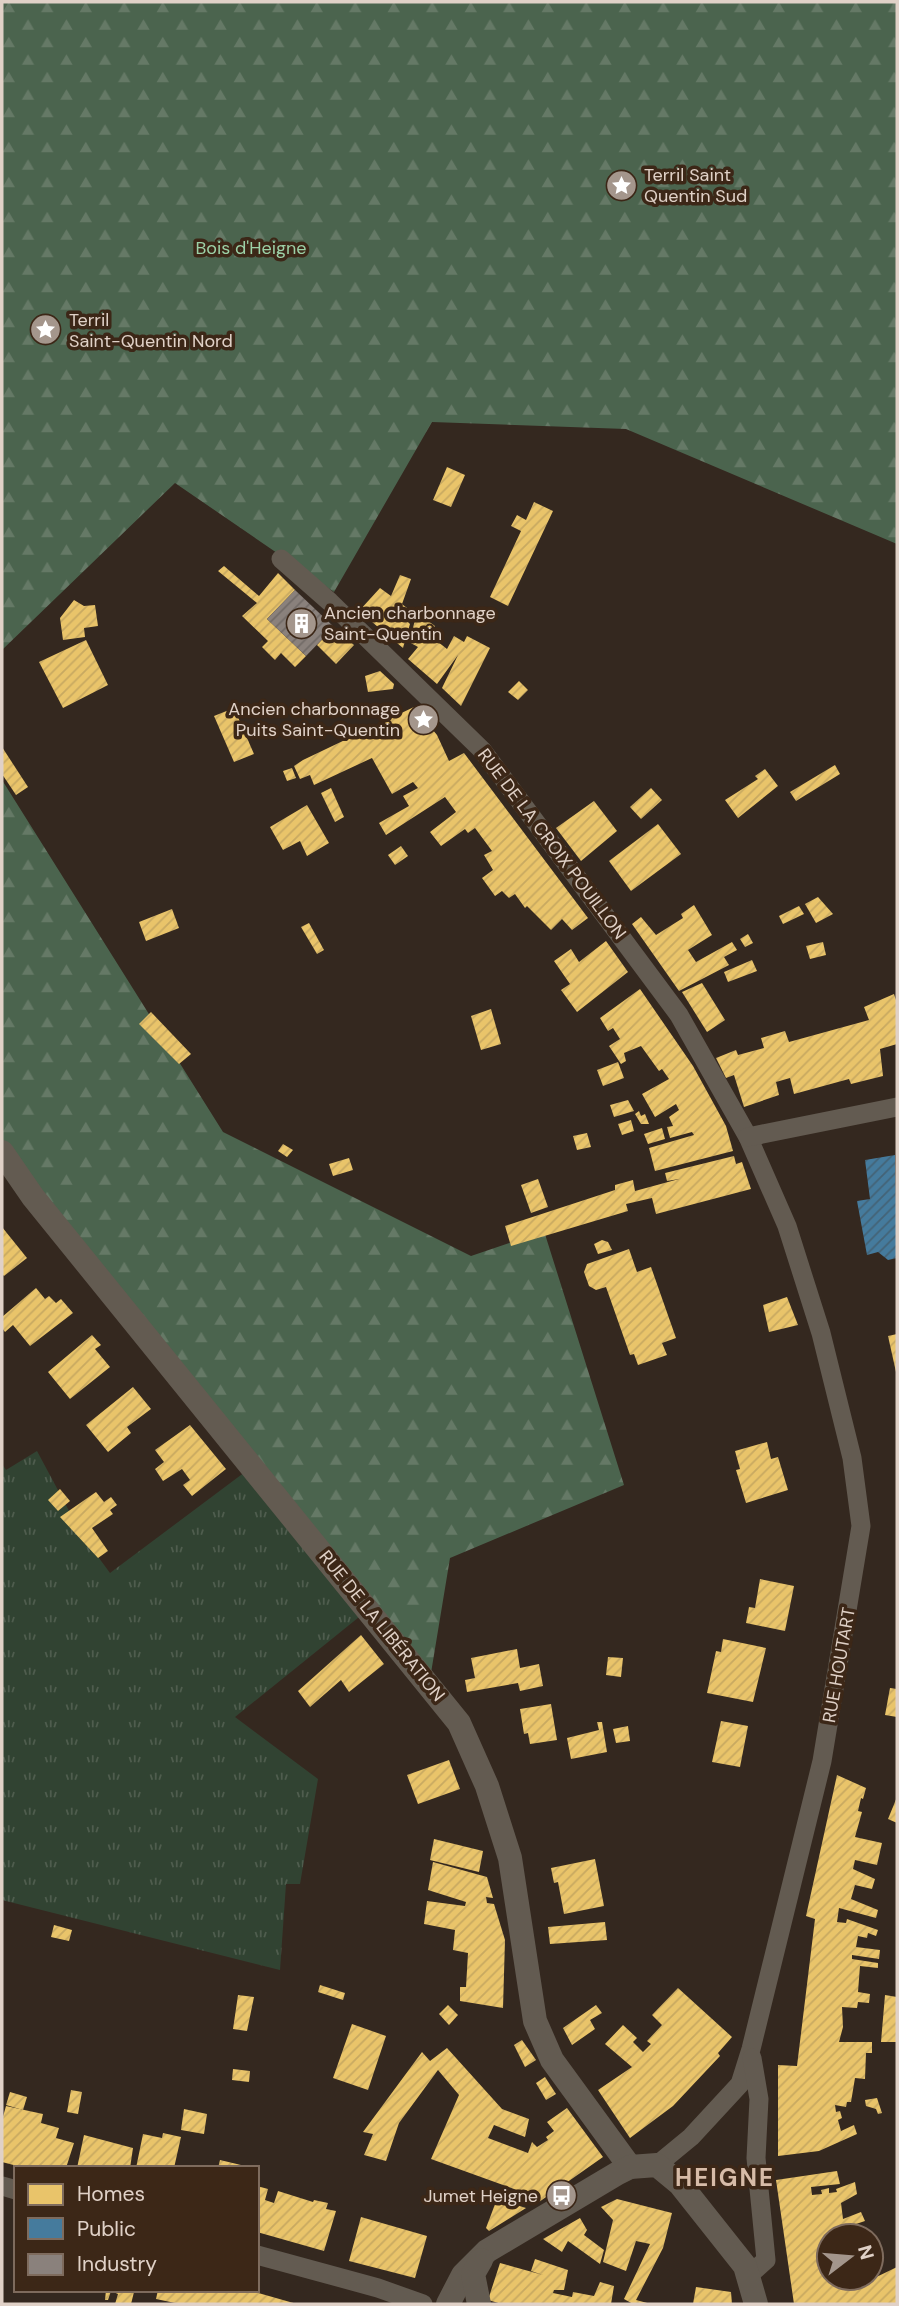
<svg xmlns="http://www.w3.org/2000/svg" width="899" height="2306" viewBox="0 0 899 2306" font-family="'DM Sans',sans-serif">
<defs>
<pattern id="grass-tufts" width="24" height="20" patternUnits="userSpaceOnUse" patternTransform="scale(1.75)"><rect width="24" height="20" fill="#314332"/><path d="M3 7l-1-3M5 7V3M7 7l1-3M15 17l-1-3M17 17v-4M19 17l1-3" fill="none" stroke="#4f5d4e"/></pattern>
<pattern id="forest-firs" width="22" height="20" patternUnits="userSpaceOnUse" patternTransform="scale(1.75)"><rect width="22" height="20" fill="#4b644e"/><path d="M5 1l3.5 6h-7zM16 11l3.5 6h-7z" fill="#657966"/></pattern>
<pattern id="homes-hatch" width="6" height="6" patternUnits="userSpaceOnUse" patternTransform="scale(1.75)"><rect width="6" height="6" fill="#e9c46a"/><path d="M-1 1l2-2M0 6l6-6M5 7l2-2" fill="none" stroke="#c8a961"/></pattern>
<pattern id="public-hatch" width="6" height="6" patternUnits="userSpaceOnUse" patternTransform="scale(1.75)"><rect width="6" height="6" fill="#457b9d"/><path d="M-1 1l2-2M0 6l6-6M5 7l2-2" fill="none" stroke="#446376"/></pattern>
<pattern id="industry-hatch" width="6" height="6" patternUnits="userSpaceOnUse" patternTransform="scale(1.75)"><rect width="6" height="6" fill="#8a817c"/><path d="M-1 1l2-2M0 6l6-6M5 7l2-2" fill="none" stroke="#716a66"/></pattern>
</defs>
<rect width="100%" height="100%" fill="#34281f"/>
<polygon fill="url(#grass-tufts)" points="37,1451 82,1535 110,1573 253,1466 369,1609 235,1717 318,1779 300,1884 286,1884 280,1970 2,1900 2,1464 6,1470"/>
<g fill="url(#forest-firs)">
<polygon points="2,2 897,2 897,544 626,429 432,422 334,592 175,483 2,650"/>
<polygon points="2,780 223,1132 471,1256 544,1231 624,1485 450,1558 429,1685 2,1152"/>
</g>
<g fill="url(#homes-hatch)">
<polygon points="447,467 465,475 451,507 433,500"/>
<polygon points="534,502 553,511 508,606 490,597 521,531 511,526 517,515 526,520"/>
<polygon points="224,566 259,596 278,573 295,590 267,619 306,656 295,667 281,653 275,660 262,647 268,641 242,616 257,603 218,571"/>
<polygon points="400,575 411,579 402,604 413,613 407,621 410,624 403,648 359,611 380,588 391,596"/>
<polygon points="74,600 84,606 95,605 98,626 84,628 85,637 63,640 60,618"/>
<polygon points="417,613 435,626 428,634 447,649 454,636 464,642 467,636 490,648 461,706 442,688 458,655 437,684 408,659 418,647 409,642"/>
<polygon points="334,627 354,645 336,664 317,645"/>
<polygon points="86,640 108,685 63,708 39,662"/>
<polygon points="380,671 394,684 393,689 368,692 365,676"/>
<polygon points="519,681 528,690 518,700 508,692"/>
<polygon points="414,707 437,735 449,761 464,753 588,918 572,930 562,919 551,930 527,906 525,908 515,894 509,898 502,891 495,896 482,878 493,870 484,855 492,851 475,828 468,833 465,829 441,846 430,832 456,812 445,797 386,835 379,823 409,806 403,796 418,788 413,782 392,794 372,758 314,785 310,775 300,779 294,766 303,760"/>
<polygon points="234,708 254,754 234,762 214,716"/>
<polygon points="2,747 28,787 16,795 2,774"/>
<polygon points="835,765 840,774 796,801 790,792"/>
<polygon points="292,768 296,778 287,781 283,771"/>
<polygon points="765,769 778,786 738,818 725,800 758,779 755,776"/>
<polygon points="331,788 344,817 335,822 321,793"/>
<polygon points="651,788 662,800 641,819 630,807"/>
<polygon points="594,801 617,831 581,861 556,828"/>
<polygon points="307,805 329,843 307,856 300,841 283,850 270,827"/>
<polygon points="658,824 681,854 631,891 609,861"/>
<polygon points="401,846 408,856 395,865 388,855"/>
<polygon points="818,897 833,914 816,923 805,904"/>
<polygon points="694,905 712,935 688,950 696,962 732,942 737,950 724,957 729,965 679,991 632,924 641,917 656,935 683,918 681,914"/>
<polygon points="799,906 804,914 783,924 779,916"/>
<polygon points="172,909 179,928 146,941 139,922"/>
<polygon points="309,923 324,950 317,954 301,927"/>
<polygon points="748,934 753,943 745,947 740,939"/>
<polygon points="606,941 628,972 577,1012 561,990 570,984 554,961 571,949 579,962"/>
<polygon points="823,942 826,955 810,959 806,946"/>
<polygon points="752,960 757,971 728,982 724,972"/>
<polygon points="702,983 725,1020 707,1032 682,992"/>
<polygon points="640,989 693,1066 726,1126 733,1151 655,1171 649,1148 694,1135 692,1132 670,1138 667,1127 673,1126 669,1117 679,1110 676,1104 655,1117 642,1094 669,1079 662,1069 659,1071 641,1046 624,1053 626,1061 621,1064 609,1046 620,1039 613,1028 608,1031 600,1018"/>
<polygon points="894,994 897,1003 897,1044 880,1049 883,1076 851,1084 849,1079 794,1094 790,1078 776,1082 779,1095 744,1107 734,1075 726,1078 716,1058 736,1050 738,1055 764,1048 761,1038 785,1031 789,1042 869,1020 864,1007"/>
<polygon points="491,1009 501,1044 481,1050 471,1016"/>
<polygon points="151,1012 191,1054 179,1064 139,1024"/>
<polygon points="618,1062 624,1078 603,1086 597,1070"/>
<polygon points="628,1100 634,1111 614,1117 610,1105"/>
<polygon points="639,1111 641,1116 645,1114 649,1124 641,1124 635,1114"/>
<polygon points="631,1120 634,1131 622,1135 618,1124"/>
<polygon points="662,1128 665,1139 648,1144 644,1134"/>
<polygon points="587,1133 591,1147 577,1150 573,1136"/>
<polygon points="283,1144 293,1150 287,1157 278,1151"/>
<polygon points="734,1156 736,1164 742,1162 751,1189 656,1214 652,1198 626,1204 628,1211 511,1246 505,1226 615,1190 615,1185 633,1180 635,1191 679,1179 667,1181 665,1173"/>
<polygon points="349,1158 353,1170 333,1176 329,1164"/>
<polygon points="538,1179 548,1207 531,1213 521,1185"/>
<polygon points="2,1227 27,1258 4,1276 2,1274"/>
<polygon points="602,1240 608,1242 612,1250 598,1254 594,1244"/>
<polygon points="629,1249 637,1272 651,1267 676,1338 662,1343 667,1355 638,1365 634,1354 630,1355 606,1287 596,1290 589,1286 584,1272 587,1264"/>
<polygon points="36,1288 45,1299 49,1296 56,1303 61,1299 73,1313 30,1346 13,1325 5,1332 2,1328 2,1317"/>
<polygon points="787,1297 798,1325 769,1332 763,1305"/>
<polygon points="897,1334 897,1371 896,1372 888,1336"/>
<polygon points="92,1335 101,1345 95,1349 110,1367 70,1399 48,1372"/>
<polygon points="133,1387 151,1409 127,1427 131,1433 108,1452 86,1425"/>
<polygon points="190,1425 226,1469 192,1496 183,1485 190,1480 182,1469 163,1481 155,1469 164,1462 155,1450"/>
<polygon points="767,1442 771,1459 778,1457 788,1490 746,1503 736,1470 740,1469 735,1451"/>
<polygon points="60,1489 70,1501 58,1511 48,1500"/>
<polygon points="96,1492 104,1502 111,1497 117,1505 110,1510 113,1514 92,1528 108,1551 98,1558 60,1517"/>
<polygon points="760,1579 794,1586 785,1631 746,1623 749,1607 755,1608"/>
<polygon points="361,1635 384,1664 349,1692 341,1680 310,1707 298,1691"/>
<polygon points="723,1639 766,1648 753,1702 707,1693 716,1651 721,1652"/>
<polygon points="517,1649 520,1668 539,1664 543,1686 520,1691 518,1683 467,1692 465,1680 475,1678 471,1658"/>
<polygon points="608,1657 623,1658 621,1677 606,1675"/>
<polygon points="890,1688 897,1689 897,1717 885,1715"/>
<polygon points="551,1704 557,1740 530,1744 528,1733 524,1734 520,1709"/>
<polygon points="721,1721 748,1726 740,1767 712,1762"/>
<polygon points="597,1722 602,1722 607,1752 571,1759 567,1738 599,1730"/>
<polygon points="628,1726 630,1741 616,1743 613,1729"/>
<polygon points="449,1760 460,1789 418,1804 407,1775"/>
<polygon points="837,1775 866,1788 863,1799 861,1798 858,1811 862,1812 855,1837 882,1843 877,1865 855,1860 853,1869 875,1879 872,1889 855,1885 851,1899 878,1910 876,1918 839,1908 837,1922 846,1923 847,1919 878,1930 876,1936 868,1933 867,1938 858,1936 856,1947 880,1950 879,1959 852,1955 852,1959 878,1963 878,1968 860,1966 858,1992 870,1994 869,2003 858,2002 857,2008 842,2007 843,2027 839,2042 872,2042 872,2053 866,2053 865,2079 855,2078 851,2102 847,2102 846,2107 835,2105 836,2112 840,2111 842,2118 838,2120 841,2131 854,2125 857,2134 819,2151 778,2156 778,2065 797,2066 815,1919 806,1916"/>
<polygon points="897,1797 897,1823 888,1819"/>
<polygon points="434,1839 483,1851 479,1872 430,1860"/>
<polygon points="595,1859 604,1906 564,1914 558,1882 554,1883 551,1868"/>
<polygon points="433,1862 487,1877 493,1898 486,1897 487,1903 494,1904 505,1940 503,2008 460,2001 460,1987 466,1987 468,1953 453,1950 455,1930 424,1924 427,1901 465,1906 466,1902 428,1890"/>
<polygon points="605,1922 607,1940 550,1944 548,1927"/>
<polygon points="54,1925 72,1930 69,1941 51,1937"/>
<polygon points="320,1985 345,1993 343,2000 318,1992"/>
<polygon points="678,1988 732,2037 718,2053 720,2056 673,2106 630,2138 598,2090 632,2067 605,2044 623,2025 637,2038 633,2042 643,2052 651,2044 647,2041 662,2025 652,2015"/>
<polygon points="238,1995 254,1997 247,2031 233,2029"/>
<polygon points="885,1995 897,1997 897,2042 881,2042"/>
<polygon points="448,2005 458,2015 449,2025 439,2014"/>
<polygon points="596,2005 602,2013 590,2020 595,2029 572,2045 563,2028"/>
<polygon points="352,2024 386,2036 368,2090 333,2078"/>
<polygon points="522,2040 536,2060 525,2067 514,2045"/>
<polygon points="447,2048 502,2109 529,2119 525,2137 494,2125 488,2138 528,2153 532,2142 537,2147 548,2140 546,2137 554,2131 547,2122 567,2108 603,2157 539,2202 514,2189 431,2159 459,2095 438,2070 399,2123 386,2161 364,2155 373,2134 363,2132 422,2052 430,2061"/>
<polygon points="233,2069 250,2071 249,2082 232,2080"/>
<polygon points="545,2077 556,2094 546,2100 536,2083"/>
<polygon points="71,2090 82,2092 78,2114 67,2112"/>
<polygon points="10,2092 27,2097 23,2110 6,2105"/>
<polygon points="877,2098 882,2113 878,2114 876,2109 866,2106 865,2100"/>
<polygon points="6,2106 43,2114 41,2123 59,2128 56,2138 74,2143 66,2168 25,2168 2,2162 2,2120"/>
<polygon points="184,2109 207,2114 204,2134 181,2130"/>
<polygon points="163,2133 181,2137 174,2168 136,2168 143,2134 162,2138"/>
<polygon points="84,2135 133,2148 130,2168 77,2168"/>
<polygon points="220,2160 241,2165 241,2168 218,2168"/>
<polygon points="837,2171 840,2184 811,2187 812,2195 822,2194 821,2190 829,2188 829,2193 837,2192 836,2189 855,2182 857,2194 841,2203 843,2219 861,2212 865,2221 841,2229 842,2233 829,2236 829,2267 823,2271 829,2270 829,2278 845,2278 846,2285 864,2283 897,2267 897,2304 794,2304 776,2180"/>
<polygon points="257,2186 268,2189 265,2200 274,2203 278,2191 313,2202 314,2200 328,2203 326,2209 336,2211 324,2251 257,2232"/>
<polygon points="497,2199 526,2208 489,2231 486,2228"/>
<polygon points="617,2199 672,2213 663,2248 636,2300 651,2304 633,2304 624,2299 650,2244 636,2241 626,2271 603,2262 613,2220 601,2207"/>
<polygon points="361,2217 427,2236 415,2278 349,2261"/>
<polygon points="580,2218 587,2230 584,2235 604,2250 600,2264 568,2241 562,2252 543,2239"/>
<polygon points="535,2259 568,2270 564,2290 554,2290 553,2293 572,2297 573,2292 594,2296 600,2282 614,2286 611,2304 502,2304 488,2300 500,2263 543,2275 531,2271"/>
<polygon points="696,2287 731,2292 732,2304 693,2304"/>
<polygon points="106,2290 134,2292 131,2304 115,2304 118,2294 111,2291 108,2300 105,2300"/>
<polygon points="158,2290 248,2290 297,2304 180,2304 156,2299"/>
</g>
<polygon fill="url(#public-hatch)" points="895,1155 897,1258 888,1260 878,1252 867,1255 857,1201 870,1199 865,1160"/>
<polygon fill="url(#industry-hatch)" points="295,590 334,627 306,656 267,619"/>
<g fill="none" stroke-linecap="round" stroke-linejoin="round">
<g stroke="#635b51" stroke-width="19">
<polyline points="281,559 330,602 482,750 679,1015 748,1137 787,1226 821,1333 852,1458 861,1526 822,1761 751,2049 740,2084 691,2137 657,2165"/>
<polyline points="748,1137 897,1107"/>
<polyline points="2,2186 16,2190"/>
<polyline points="257,2255 378,2288 423,2304"/>
<polyline points="749,2275 766,2260 756,2158 759,2099 752,2058"/>
</g>
<g stroke="#635b51" stroke-width="24">
<polyline points="2,1152 33,1197 459,1723 487,1786 510,1858 535,2021 552,2060 630,2167"/>
<polyline points="448,2304 463,2275 487,2251 618,2173 630,2167 657,2165 680,2184 745,2266 756,2304"/>
<polyline points="479,2304 473,2274 481,2260"/>
</g>
</g>
<defs>
<symbol id="sight-disc" viewBox="-11 -11 22 22"><circle r="9.5" fill="#a4968c" stroke="#3c2717"/><path d="M0-6L1.8-2.2L6-1.7L2.9 1.2L3.7 5.4L0 3.3L-3.7 5.4L-2.9 1.2L-6-1.7L-1.8-2.2Z" fill="#fff"/></symbol>
<symbol id="building-disc" viewBox="-11 -11 22 22"><circle r="9.5" fill="#a4968c" stroke="#3c2717"/><path d="M-4-6H4V6H1V3H-1V6H-4ZM-2.5-4.3h1.7v1.8h-1.7ZM.8-4.3h1.7v1.8H.8ZM-2.5-1h1.7V.8h-1.7ZM.8-1h1.7V.8H.8Z" fill="#fff"/></symbol>
<symbol id="bus-disc" viewBox="-11 -11 22 22"><circle r="9.5" fill="#a4968c" stroke="#3c2717"/><path d="M-5-6H5V4H4V6H2V4H-2V6H-4V4H-5ZM-3.5-4V0h7V-4ZM-3.5 1.2v1.5H-2V1.2ZM2 1.2v1.5H3.5V1.2Z" fill="#fff"/></symbol>
</defs>
<g fill-rule="evenodd">
<use href="#sight-disc" x="604" y="168" width="35" height="35"/>
<use href="#sight-disc" x="28" y="312" width="35" height="35"/>
<use href="#building-disc" x="284" y="606" width="35" height="35"/>
<use href="#sight-disc" x="406" y="702" width="35" height="35"/>
<use href="#bus-disc" x="544" y="2178" width="35" height="35"/>
</g>
<g text-anchor="middle" dominant-baseline="central" stroke-width="7" stroke-linejoin="round" paint-order="stroke">
<g font-size="18" fill="#e0d1c7" stroke="#3c2717" text-anchor="start">
<text x="644" y="175">Terril Saint<tspan x="644" dy="21">Quentin Sud</tspan></text>
<text x="69" y="320">Terril<tspan x="69" dy="21">Saint-Quentin Nord</tspan></text>
<text x="324" y="613">Ancien charbonnage<tspan x="324" dy="21">Saint-Quentin</tspan></text>
<text x="400" y="709" text-anchor="end">Ancien charbonnage<tspan x="400" dy="21">Puits Saint-Quentin</tspan></text>
<text x="538" y="2196" text-anchor="end">Jumet Heigne</text>
</g>
<g font-size="18" fill="#9cd1a7" stroke="#3c2717">
<text x="251" y="248">Bois d'Heigne</text>
</g>
<g font-size="18" fill="#e0d1c7" stroke="#3c2717">
<text transform="translate(552 844) rotate(53)">RUE DE LA CROIX POUILLON</text>
<text transform="translate(382 1626) rotate(51)">RUE DE LA LIBÉRATION</text>
<text transform="translate(839 1665) rotate(-80)">RUE HOUTART</text>
</g>
<g font-size="24" font-weight="bold" letter-spacing="2" fill="#d7bca8" stroke="#3c2717">
<text x="725" y="2177">HEIGNE</text>
</g>
</g>
<rect width="899" height="2306" fill="none" stroke="#e0d1c7" stroke-width="7"/>
<rect x="14" y="2166" width="245" height="126" fill="#3c2717" stroke="#7e6b5d" stroke-width="2"/>
<rect x="28" y="2184" width="35" height="21" fill="#e9c46a" stroke="#7e6b5d" stroke-width="2"/>
<text x="77" y="2201" font-size="21" fill="#e0d1c7">Homes</text>
<rect x="28" y="2218" width="35" height="21" fill="#457b9d" stroke="#7e6b5d" stroke-width="2"/>
<text x="77" y="2236" font-size="21" fill="#e0d1c7">Public</text>
<rect x="28" y="2254" width="35" height="21" fill="#8a817c" stroke="#7e6b5d" stroke-width="2"/>
<text x="77" y="2271" font-size="21" fill="#e0d1c7">Industry</text>
<g transform="translate(850 2257) rotate(74)"><circle r="33" fill="#3c2717" stroke="#7e6b5d" stroke-width="2"/>
<path d="M0-5L12 26L0 18L-12 26Z" fill="#a4968c"/>
<text y="-10" font-size="19" font-weight="bold" text-anchor="middle" fill="#e0d1c7">N</text>
</g>
</svg>
